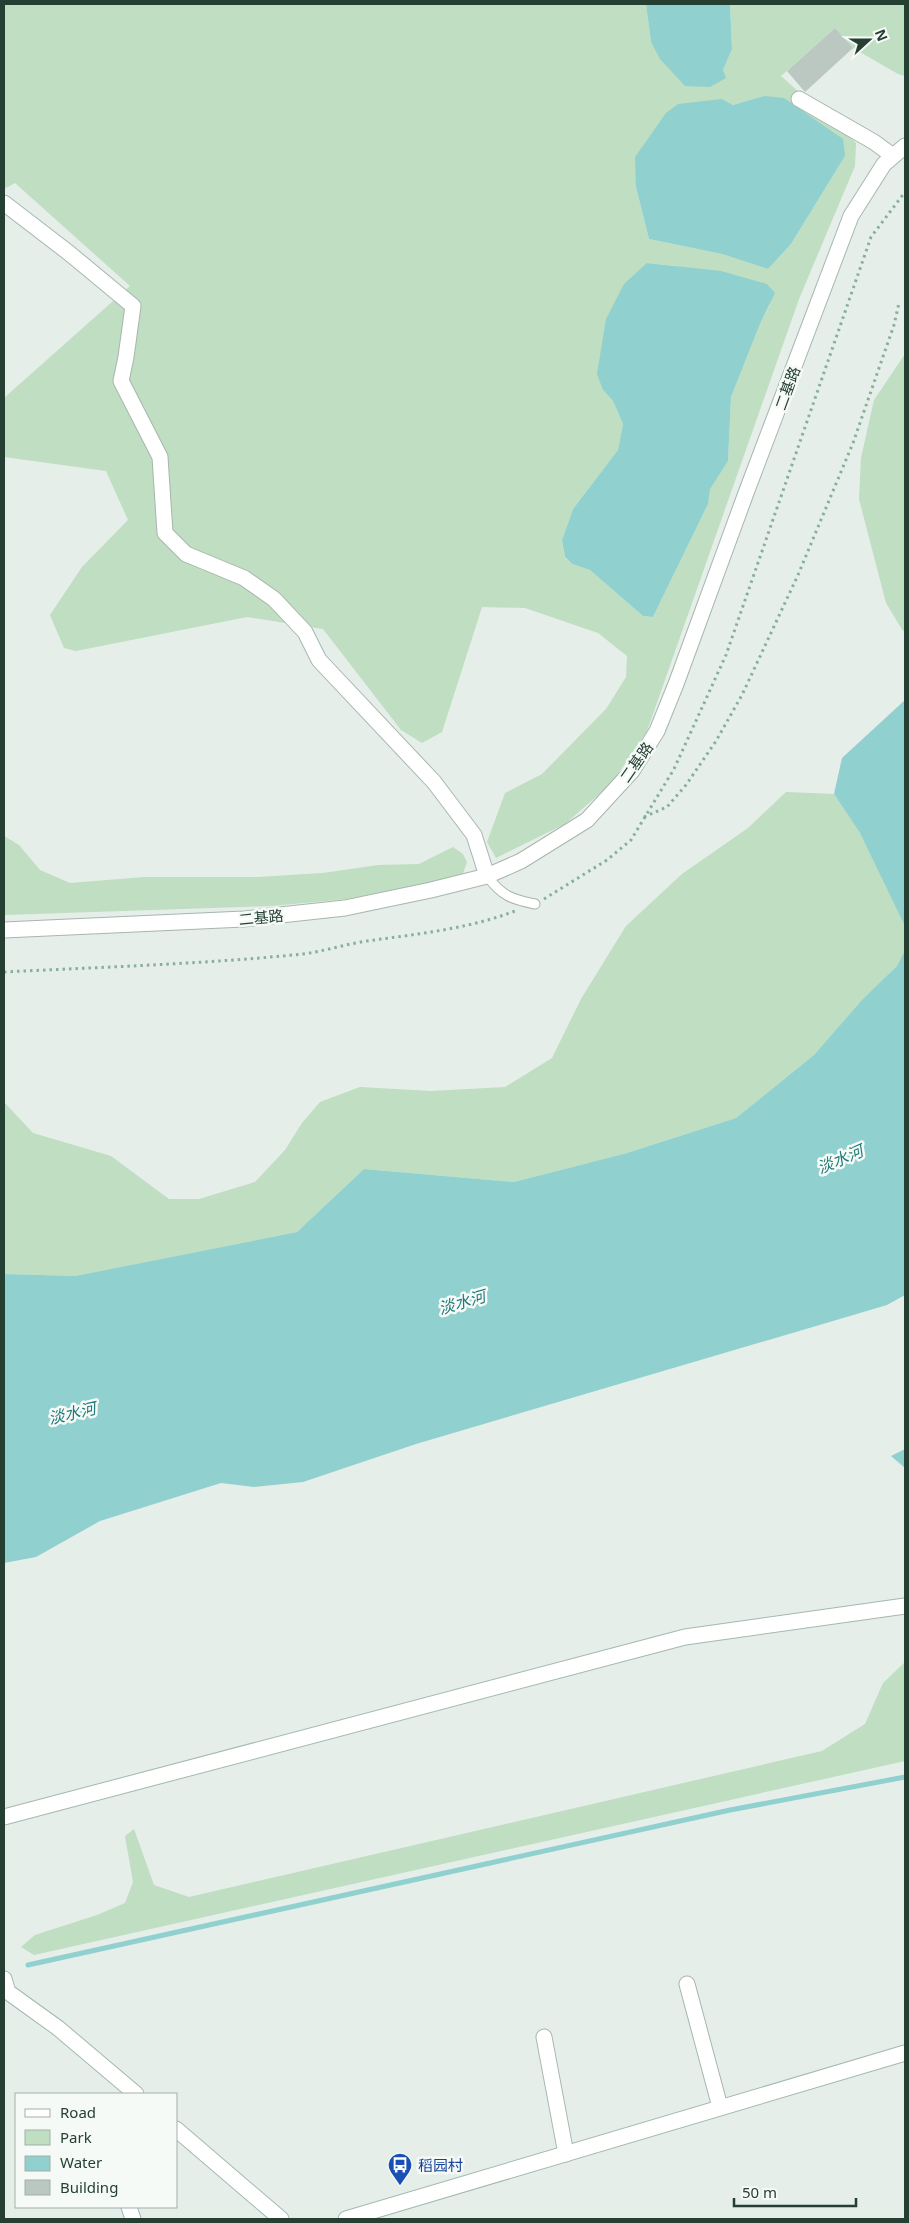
<svg xmlns="http://www.w3.org/2000/svg" width="909" height="2223" viewBox="0 0 909 2223" font-family="'Noto Sans','Noto Sans SC',sans-serif">
<rect width="100%" height="100%" fill="#e5eee8"/>
<g fill="#bfdec2" fill-rule="evenodd">
<path d="M4,4H646L651,42L723,70L732,49L730,4H905V76L898,74L853,48L835,28L781,76L856,143L855,166L799,299L647,731L612,783L565,824L496,858L487,842L505,793L542,774L606,709L626,677L627,656L598,633L525,608L482,607L442,732L422,743L401,730L323,629L247,617L76,651L64,648L50,615L82,567L128,520L106,471L4,457V398L130,286L15,183L4,189ZM764,96L845,156L791,244L768,269L722,254L649,239L636,187L722,99L733,105ZM647,263L676,266L770,304L760,324L731,397L728,461L709,489L708,504L653,617L643,616L590,570L572,564L565,558L562,540L573,509L618,450L623,424L613,401L603,390Z"/>
<polygon points="905,354 905,630 903,631 886,603 859,499 861,458 874,400"/>
<polygon points="786,792 834,794 860,833 896,905 905,926 905,950 897,966 863,1000 814,1055 736,1118 627,1153 514,1182 364,1169 297,1232 75,1276 4,1274 4,1100 5,1103 33,1133 111,1156 169,1199 199,1199 255,1182 285,1150 302,1123 320,1102 360,1087 431,1091 505,1087 552,1058 581,999 626,926 682,874 748,828"/>
<polygon points="4,836 19,845 40,870 70,883 144,877 258,877 323,873 378,865 419,864 453,847 463,854 467,862 462,876 347,899 272,906 4,915"/>
<polygon points="905,1662 905,1761 34,1955 21,1947 35,1935 97,1915 125,1903 133,1882 125,1836 134,1829 154,1885 189,1897 822,1751 865,1724 883,1683"/>
</g>
<g fill="#90d0cf">
<polygon points="646,4 730,4 732,49 723,70 726,78 710,87 685,86 660,59 651,42"/>
<polygon points="764,96 784,98 843,139 845,156 791,244 768,269 722,254 649,239 636,187 635,157 666,113 678,104 722,99 733,105"/>
<polygon points="647,263 721,271 767,284 775,293 760,324 731,397 728,461 710,489 708,504 653,617 643,616 590,570 572,564 565,557 562,540 573,509 618,450 623,424 613,401 603,390 597,374 606,319 624,284"/>
<polygon points="905,700 905,926 860,833 834,794 842,758"/>
<polygon points="905,950 905,1295 887,1305 416,1444 303,1482 254,1487 221,1483 100,1521 36,1557 4,1563 4,1274 75,1276 297,1232 364,1169 514,1182 627,1153 736,1118 814,1055 863,999 897,966"/>
<polygon points="905,1449 905,1468 891,1456"/>
</g>
<g fill="none" stroke-linecap="round" stroke-linejoin="round">
<polyline stroke="#90d0cf" stroke-width="5" points="28,1965 730,1810 905,1777"/>
</g>
<polygon fill="#bac8c1" points="835,28 853,48 805,92 787,71"/>
<g fill="none" stroke-linecap="round" stroke-linejoin="round">
<defs>
<path id="lane" d="M487,876C502,896 511,899 535,904"/>
<g id="street">
<polyline points="799,99 874,142 893,156"/>
<polyline points="4,203 69,253 133,306 126,357 121,381 160,457 165,533 186,554 244,578 274,599 305,632 319,660 434,782 474,835 487,876"/>
<polyline points="4,930 244,919 345,908 431,890 487,876 521,861 587,820 632,771 657,731 676,684 746,493 851,216 884,164 905,146"/>
<polyline points="687,1984 720,2107"/>
<polyline points="544,2037 566,2154"/>
<polyline points="129,2207 133,2219"/>
</g>
<g id="secondary">
<polyline points="4,1817 685,1637 905,1606"/>
<polyline points="4,1979 8,1992 58,2028 136,2094"/>
<polyline points="176,2129 281,2219"/>
<polyline points="346,2219 905,2053"/>
</g>
</defs>
<use href="#lane" stroke="#a8b6ae" stroke-width="11"/>
<use href="#street" stroke="#a8b6ae" stroke-width="17"/>
<use href="#secondary" stroke="#a4b9ae" stroke-width="17"/>
<g stroke="#87b09c" stroke-width="3" stroke-dasharray="2.5 4" stroke-linecap="butt">
<polyline points="644,817 667,807 686,785 716,741 742,695 798,575 853,443 894,325 899,303"/>
<polyline points="544,899 607,860 631,840 674,769 726,655 871,237 905,192"/>
<path d="M4,972C104,967 204,964 303,954C325,951 346,944 367,941C417,934 468,929 515,911"/>
</g>
<use href="#lane" stroke="#fff" stroke-width="9"/>
<use href="#street" stroke="#fff" stroke-width="15"/>
<use href="#secondary" stroke="#fff" stroke-width="15"/>
</g>
<defs>
<symbol id="bus-pin" viewBox="-11 -11 22 30"><path d="M0 17L-7.5 6A9.5 9.5 0 1 1 7.5 6Z" fill="#1a4fb4" stroke="#f6faf7"/><path d="M-5-6H5V4H4V6H2V4H-2V6H-4V4H-5ZM-3.5-4V0h7V-4ZM-3.5 1.2v1.5H-2V1.2ZM2 1.2v1.5H3.5V1.2Z" fill="#fff"/></symbol>
</defs>
<g fill-rule="evenodd">
<use href="#bus-pin" x="386" y="2151" width="28" height="38"/>
</g>
<g text-anchor="middle" dominant-baseline="central" stroke-width="5" stroke-linejoin="round" paint-order="stroke">
<g font-size="15" fill="#253f33" stroke="#f6faf7">
<text transform="translate(787 388) rotate(-70)">二基路</text>
<text transform="translate(636 762) rotate(-55)">二基路</text>
<text transform="translate(261 917) rotate(-6)">二基路</text>
</g>
<g font-size="15" fill="#164399" stroke="#f6faf7" text-anchor="start">
<text x="418" y="2165">稻园村</text>
</g>
<g font-size="16" font-style="italic" fill="#207979" stroke="#f6faf7">
<text transform="translate(840 1159) rotate(-23)">淡水河</text>
<text transform="translate(462 1302) rotate(-16)">淡水河</text>
<text transform="translate(72 1413) rotate(-13)">淡水河</text>
</g>
</g>
<rect width="909" height="2223" fill="none" stroke="#253f33" stroke-width="10"/>
<rect x="15" y="2093" width="162" height="115" fill="#f6faf7" stroke="#a2afa9"/>
<rect x="25" y="2109" width="25" height="8" fill="#ffffff" stroke="#a2afa9"/>
<text x="60" y="2118" font-size="15" fill="#253f33">Road</text>
<rect x="25" y="2130" width="25" height="15" fill="#bfdec2" stroke="#a2afa9"/>
<text x="60" y="2143" font-size="15" fill="#253f33">Park</text>
<rect x="25" y="2156" width="25" height="15" fill="#90d0cf" stroke="#a2afa9"/>
<text x="60" y="2168" font-size="15" fill="#253f33">Water</text>
<rect x="25" y="2180" width="25" height="15" fill="#bac8c1" stroke="#a2afa9"/>
<text x="60" y="2193" font-size="15" fill="#253f33">Building</text>
<g transform="translate(869 40) rotate(69)" stroke="#f6faf7" stroke-width="4" paint-order="stroke">
<path d="M0-4L9 19L0 12L-9 19Z" fill="#253f33"/>
<text y="-8" font-size="14" font-weight="bold" text-anchor="middle" fill="#253f33">N</text>
</g>
<path d="M734 2198v8h122v-8" fill="none" stroke="#253f33" stroke-width="2.5"/>
<text x="742" y="2198" font-size="15" fill="#253f33" stroke="#f6faf7" stroke-width="4" paint-order="stroke">50 m</text>
</svg>
